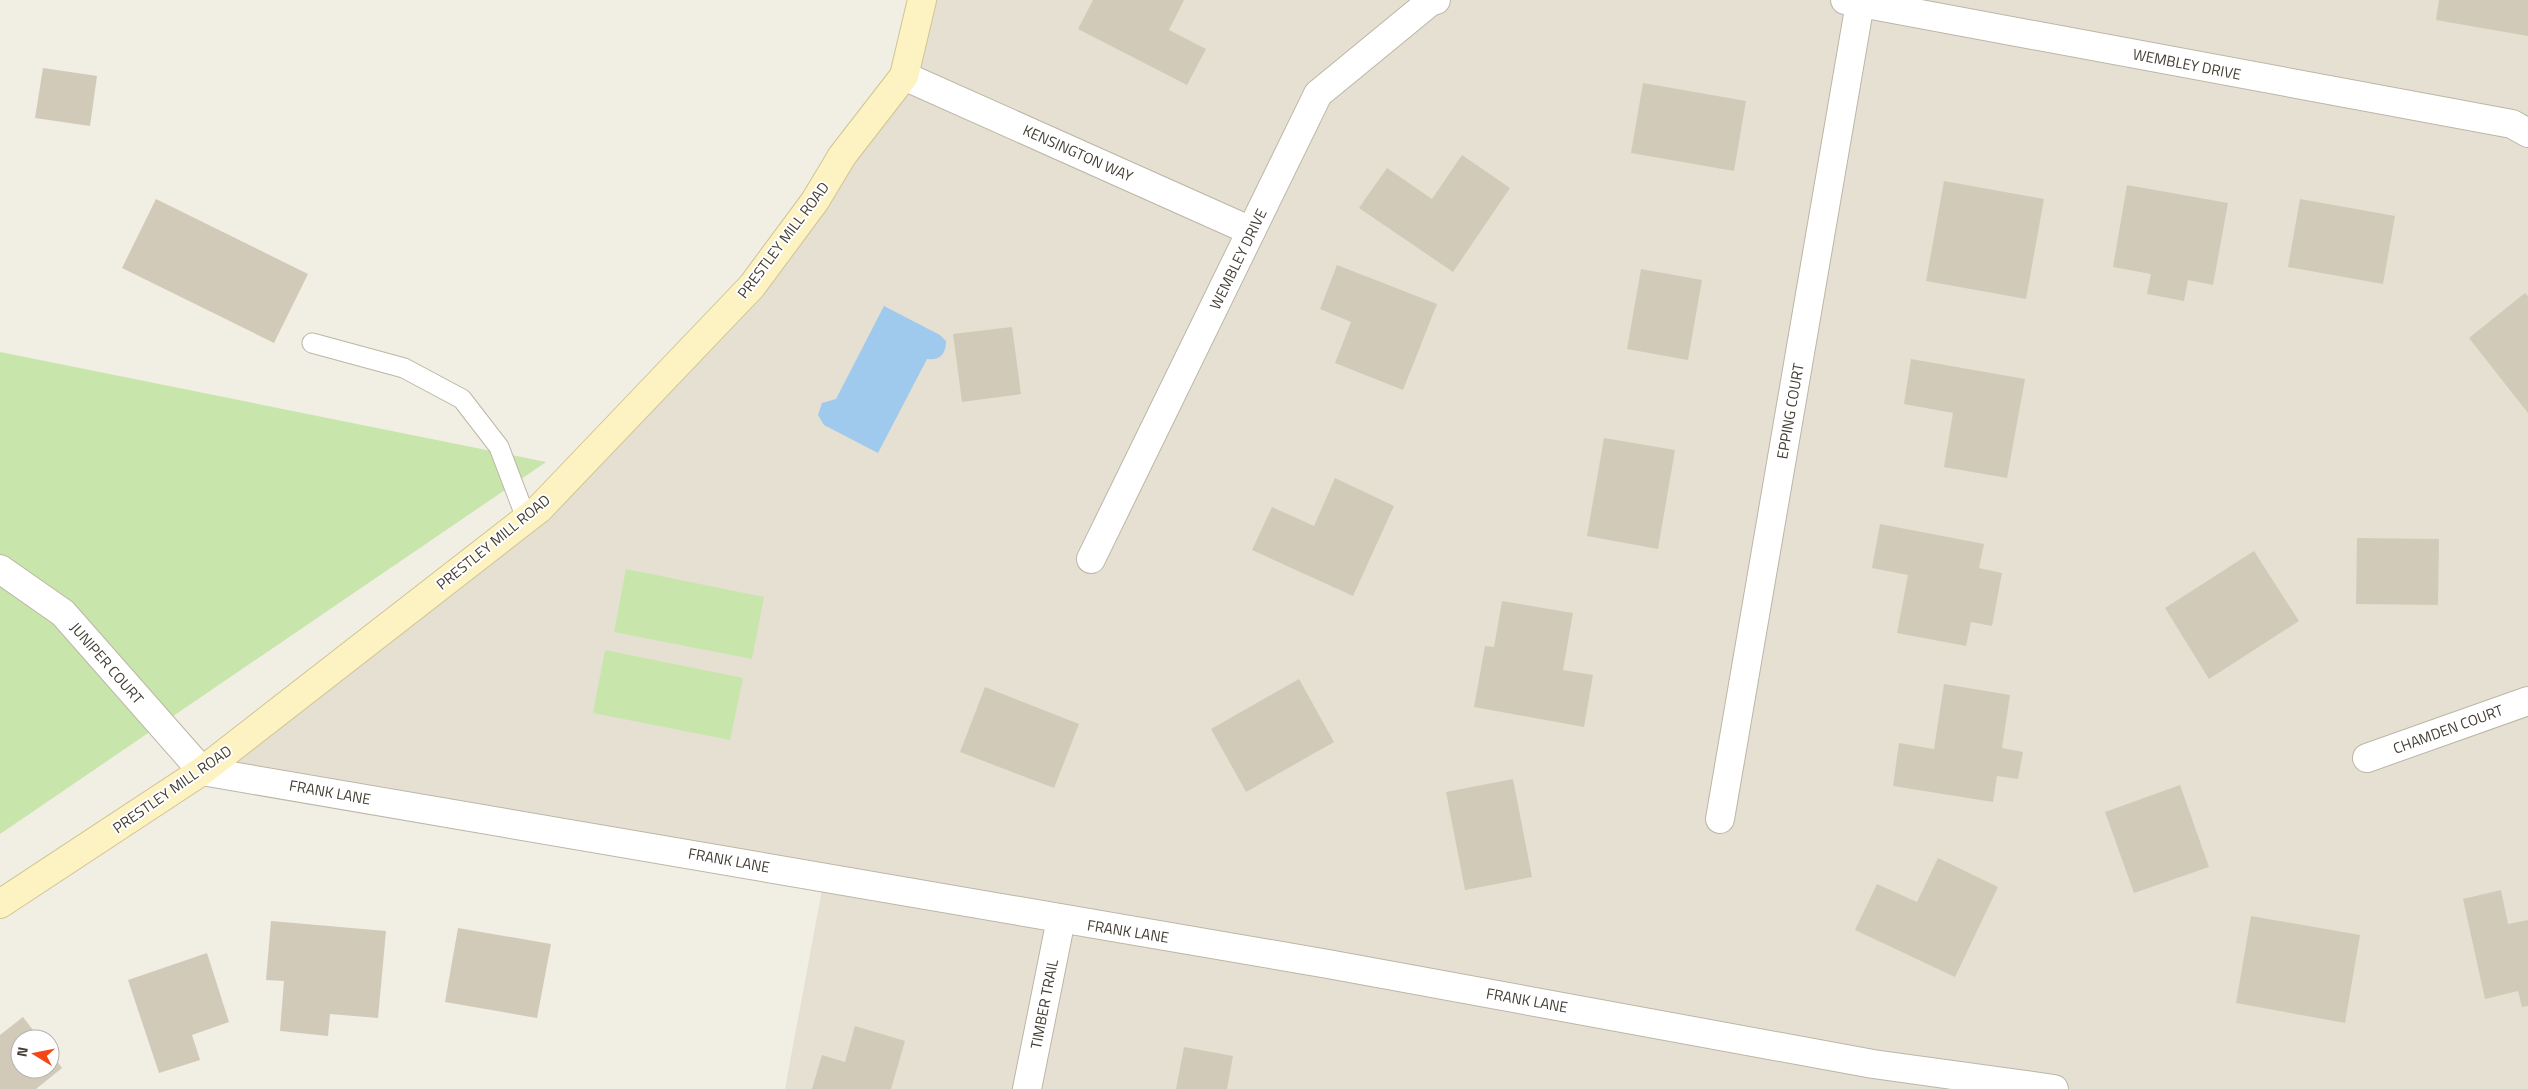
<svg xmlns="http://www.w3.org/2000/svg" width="2528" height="1089" viewBox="0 0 2528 1089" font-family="'Titillium Web',sans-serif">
<rect width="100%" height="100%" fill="#f1eee3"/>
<polygon fill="#e5e0d1" points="922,0 2528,0 2528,1089 785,1089 824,879 202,771 539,509 752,286 904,76"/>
<g fill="#c8e5ac">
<polygon points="0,352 546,462 0,834"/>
<polygon points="626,569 764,597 752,659 614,632"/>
<polygon points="605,650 743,678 730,740 593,713"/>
</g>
<path fill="#a0c9ee" d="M884,306L940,335L946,341C946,354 940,361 927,359L878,453L824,425L818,415L822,403L836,399Z"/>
<g fill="#d2cab9">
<polygon points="1093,0 1184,0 1169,30 1206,49 1187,85 1078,29"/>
<polygon points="2439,0 2528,0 2528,36 2436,20"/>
<polygon points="43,68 97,76 90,126 35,118"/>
<polygon points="1643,83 1746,101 1734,171 1631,153"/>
<polygon points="1462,155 1510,188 1453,272 1359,208 1387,168 1432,199"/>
<polygon points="1944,181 2044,199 2026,299 1926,281"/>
<polygon points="2127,185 2228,203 2213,285 2188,280 2184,301 2147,294 2151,274 2113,267"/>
<polygon points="156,199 308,274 274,343 122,268"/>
<polygon points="2300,199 2395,216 2383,284 2288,267"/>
<polygon points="1337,265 1437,304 1403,390 1335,363 1351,322 1320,309"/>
<polygon points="1641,269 1702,280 1688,360 1627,349"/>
<polygon points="2525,293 2528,296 2528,413 2469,338"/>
<polygon points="1012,327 1021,394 962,402 953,334"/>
<polygon points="1911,359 2025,379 2007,478 1944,467 1953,413 1904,404"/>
<polygon points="1604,438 1675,450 1658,549 1587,536"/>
<polygon points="1335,478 1394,506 1353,596 1252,550 1272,507 1314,526"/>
<polygon points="1880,524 1984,544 1979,568 2002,573 1992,626 1971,622 1966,646 1897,633 1908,575 1872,568"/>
<polygon points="2357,538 2439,539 2438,605 2356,604"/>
<polygon points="2254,551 2299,621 2209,679 2165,608"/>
<polygon points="1502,601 1573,613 1563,670 1593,675 1584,727 1474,707 1485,646 1494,647"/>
<polygon points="1299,679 1334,742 1246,792 1211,729"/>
<polygon points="1944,684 2010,695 2002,748 2023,752 2018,779 1997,776 1993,802 1893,786 1899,743 1934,749"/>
<polygon points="985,687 1079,724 1054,788 960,752"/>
<polygon points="1513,779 1532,877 1465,890 1446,792"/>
<polygon points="2180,785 2209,867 2134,893 2105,812"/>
<polygon points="1938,858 1998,887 1955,977 1855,930 1877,884 1917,902"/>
<polygon points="2501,890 2508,924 2528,920 2528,1006 2522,1007 2518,991 2485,999 2463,899"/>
<polygon points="2251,916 2360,935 2345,1023 2236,1003"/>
<polygon points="271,921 386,931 378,1018 330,1014 328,1036 280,1031 284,981 266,980"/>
<polygon points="458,928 551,944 537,1018 445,1002"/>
<polygon points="207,953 229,1022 192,1035 200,1060 159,1073 128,980"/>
<polygon points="23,1017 40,1039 20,1039 20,1069 50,1069 50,1052 62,1068 36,1089 0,1089 0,1035"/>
<polygon points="855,1026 905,1041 891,1089 812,1089 822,1055 845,1062"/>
<polygon points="1184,1047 1233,1056 1227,1089 1176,1089"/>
</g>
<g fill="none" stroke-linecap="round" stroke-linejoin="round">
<defs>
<polyline id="lane" points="312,343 404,368 462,399 499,447 526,518"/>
<g id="street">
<polyline points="1845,0 2512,124 2528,133"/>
<polyline points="904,76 1251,231"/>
<polyline points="1091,559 1318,94 1430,2 1436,0"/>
<polyline points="0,569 63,613 202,771 1328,964 1873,1064 2054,1089"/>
<polyline points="2367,758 2528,701"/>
<polyline points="1720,819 1860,3"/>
<polyline points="1027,1089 1061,919"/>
</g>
<polyline id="secondary" points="0,904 202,771 539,509 752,286 815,201 842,156 904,76 922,0"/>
</defs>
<use href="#lane" stroke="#bcb6a6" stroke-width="21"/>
<use href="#street" stroke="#bcb6a6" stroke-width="30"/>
<use href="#secondary" stroke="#d1c494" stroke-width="30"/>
<use href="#lane" stroke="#fff" stroke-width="19"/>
<use href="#street" stroke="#fff" stroke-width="28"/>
<use href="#secondary" stroke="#fdf2c1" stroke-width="28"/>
</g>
<g text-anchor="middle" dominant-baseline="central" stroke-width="4" stroke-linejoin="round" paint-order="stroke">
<g font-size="15" fill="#433e34" stroke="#fff">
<text transform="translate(2187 64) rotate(11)">WEMBLEY DRIVE</text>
<text transform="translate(1078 153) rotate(24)">KENSINGTON WAY</text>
<text transform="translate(783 240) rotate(-53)">PRESTLEY MILL ROAD</text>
<text transform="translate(1238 259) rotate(-64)">WEMBLEY DRIVE</text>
<text transform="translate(1790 411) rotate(-80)">EPPING COURT</text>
<text transform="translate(493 542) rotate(-39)">PRESTLEY MILL ROAD</text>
<text transform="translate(107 663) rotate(49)">JUNIPER COURT</text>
<text transform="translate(2448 729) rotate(-20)">CHAMDEN COURT</text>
<text transform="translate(172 789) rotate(-35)">PRESTLEY MILL ROAD</text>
<text transform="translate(330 792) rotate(10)">FRANK LANE</text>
<text transform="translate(729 860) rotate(10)">FRANK LANE</text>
<text transform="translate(1128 931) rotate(9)">FRANK LANE</text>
<text transform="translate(1527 1000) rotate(10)">FRANK LANE</text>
<text transform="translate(1044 1004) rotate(-79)">TIMBER TRAIL</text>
</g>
</g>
<g transform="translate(35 1054) rotate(280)"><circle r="24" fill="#ffffff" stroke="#b4b2ae"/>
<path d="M0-4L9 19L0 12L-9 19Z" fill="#f44717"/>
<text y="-8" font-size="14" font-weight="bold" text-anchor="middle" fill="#433e34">N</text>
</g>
</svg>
